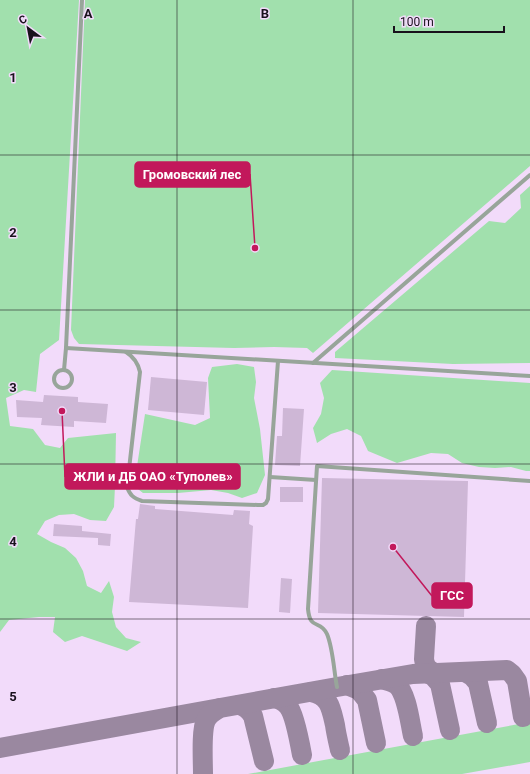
<svg xmlns="http://www.w3.org/2000/svg" width="530" height="774" viewBox="0 0 530 774" font-family="Roboto,sans-serif">
<rect width="100%" height="100%" fill="#f2dbfa"/>
<g fill="#a1e0ad">
<polygon points="0,0 79,0 59,340 40,354 36,392 24,390 6,398 10,426 33,429 45,445 60,448 68,438 116,433 115,486 114,507 106,521 90,520 74,514 59,515 45,521 37,534 51,542 65,548 76,558 83,571 87,586 101,593 109,581 114,597 112,612 116,627 126,638 141,642 127,651 82,636 65,642 53,632 55,617 39,617 9,620 0,632"/>
<polygon points="85,0 530,0 530,166 313,353 307,348 274,347 234,348 79,344 74,338 71,330"/>
<polygon points="530,186 530,363 453,364 335,358 335,352 489,221 505,223 521,208 520,195"/>
<polygon points="237,364 254,367 256,382 254,398 260,429 265,475 257,493 242,498 228,493 211,490 178,493 143,493 134,486 145,414 195,425 210,418 208,378 212,367"/>
<polygon points="332,370 530,383 530,471 526,471 511,467 495,468 479,467 462,463 448,454 431,453 397,463 368,451 361,436 347,429 331,434 317,443 313,428 321,414 324,398 320,383"/>
<polygon points="530,722 530,762 462,774 248,774"/>
</g>
<g fill="none" stroke-linecap="round" stroke-linejoin="round">
<g stroke="#9a88a0" stroke-width="20">
<path d="M426,626L424,659C425,667 428,670 435,673"/>
<polyline points="465,672 472,676 478,683 487,723"/>
<polyline points="427,673 433,676 440,684 450,730"/>
<path d="M382,679C387,681 393,682 397,685C407,694 410,723 413,736"/>
<polyline points="347,685 359,690 367,700 376,743"/>
<path d="M311,692C330,696 331,708 335,725C336,733 338,741 340,750"/>
<path d="M274,698C279,699 284,701 288,706C294,713 300,744 302,755"/>
<path d="M239,705C246,707 249,710 253,716L264,761"/>
<polyline points="0,748 220,708"/>
<path d="M203,774C203,761 201,730 206,720C209,714 215,711 220,708L337,687L413,674L507,670L512,674L517,681L523,717"/>
</g>
</g>
<g fill="#ceb7d6">
<polygon points="151,377 207,382 204,415 148,410"/>
<polygon points="44,395 78,397 78,402 108,404 106,423 74,421 74,427 41,425 42,418 17,417 16,400 43,402"/>
<polygon points="283,408 304,409 300,466 275,465 277,436 282,436"/>
<polygon points="322,478 468,481 464,617 318,613"/>
<rect x="280" y="487" width="23" height="15"/>
<polygon points="140,504 155,506 155,509 233,515 234,510 250,511 249,524 253,526 248,608 129,602 136,519 138,519"/>
<polygon points="54,524 82,526 82,531 111,534 110,546 98,545 98,538 53,536"/>
<polygon points="281,578 292,579 290,613 279,612"/>
</g>
<g fill="none" stroke-linecap="round" stroke-linejoin="round">
<g stroke="#98a59a" stroke-width="4">
<polyline points="66,348 530,376"/>
<path d="M126,352C134,357 138,363 140,372L127,487C130,495 133,498 142,501L258,505H263L266,503L268,499L278,361"/>
<polyline points="313,363 530,175"/>
<polyline points="64,370 66,348 82,0"/>
<circle cx="63" cy="379" r="9"/>
<polyline points="270,477 316,480"/>
<path d="M337,687C334,672 333,648 327,634C320,619 310,631 308,609L317,466L530,481"/>
</g>
</g>
<path fill="none" stroke="#19111c" stroke-width="1" stroke-opacity="0.55" d="M177,0V774M353,0V774M0,155H530M0,310H530M0,464H530M0,619H530"/>
<g font-size="13" text-anchor="middle" font-weight="bold" fill="#19111c" stroke="#f2dbfa" stroke-width="3" stroke-linejoin="round" paint-order="stroke">
<text x="88" y="18">A</text>
<text x="265" y="18">B</text>
<text x="13" y="82">1</text>
<text x="13" y="237">2</text>
<text x="13" y="392">3</text>
<text x="13" y="546">4</text>
<text x="13" y="701">5</text>
</g>
<path fill="none" stroke="#c2185b" stroke-width="1.5" d="M255 248L250 174M62 411L65 477M393 547L432 596"/>
<g fill="#c2185b" stroke="#f2dbfa" stroke-width="1.5">
<circle cx="255" cy="248" r="4"/>
<circle cx="62" cy="411" r="4"/>
<circle cx="393" cy="547" r="4"/>
</g>
<g fill="#c2185b" stroke="#c2185b" stroke-width="1.5">
<rect x="135" y="162" width="115" height="25" rx="4"/>
<rect x="65" y="464" width="175" height="25" rx="4"/>
<rect x="432" y="583" width="40" height="25" rx="4"/>
</g>
<g font-size="13" text-anchor="middle" font-weight="bold" fill="#fff">
<text x="192" y="179">Громовский лес</text>
<text x="153" y="481">ЖЛИ и ДБ ОАО «Туполев»</text>
<text x="452" y="600">ГСС</text>
</g>
<g transform="translate(28 28) rotate(328)" stroke="#f2dbfa" stroke-width="3" paint-order="stroke">
<path d="M0-3L7 15L0 10L-7 15Z" fill="#19111c"/>
<text y="-6" font-size="11" font-weight="bold" text-anchor="middle" fill="#19111c">С</text>
</g>
<path d="M394 26v6h110v-6" fill="none" stroke="#19111c" stroke-width="2"/>
<text x="400" y="26" font-size="12" fill="#19111c" stroke="#f2dbfa" stroke-width="3" paint-order="stroke">100 m</text>
</svg>
